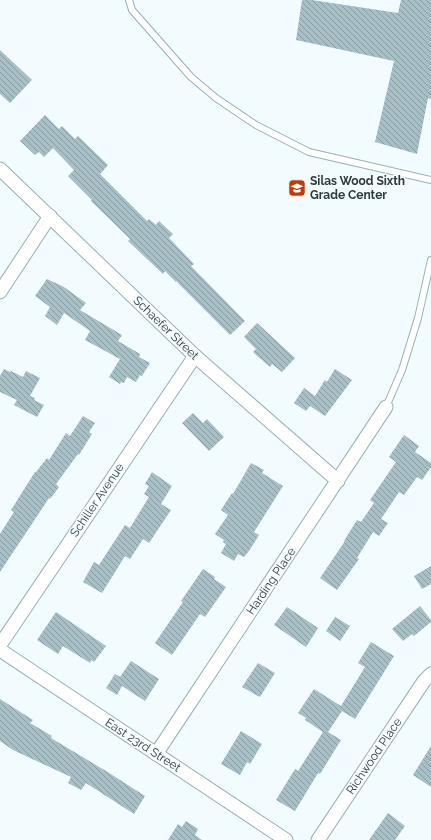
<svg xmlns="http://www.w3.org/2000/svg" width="431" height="840" viewBox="0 0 431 840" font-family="Raleway,sans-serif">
<defs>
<pattern id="building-back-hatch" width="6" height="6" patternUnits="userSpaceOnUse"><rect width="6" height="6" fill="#a7bfc6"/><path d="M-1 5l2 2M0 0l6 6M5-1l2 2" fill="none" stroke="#889ca2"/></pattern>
</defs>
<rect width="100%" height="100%" fill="#f2fcff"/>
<g fill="url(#building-back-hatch)">
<polygon points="302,0 312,0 398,13 401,0 431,0 431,99 428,98 417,154 375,142 394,61 296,40"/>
<polygon points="0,50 32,80 10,103 0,94"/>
<polygon points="45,115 59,129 62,126 75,139 78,136 108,165 100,174 147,221 149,219 156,225 159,221 173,234 169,238 194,264 191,266 245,321 230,335 176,281 176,282 165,271 163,274 128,241 130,239 91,201 92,200 68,176 74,170 53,148 44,157 39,152 35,155 20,141"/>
<polygon points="47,279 64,287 86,303 80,310 122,335 118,341 140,354 139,357 150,363 142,376 140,375 136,382 127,377 124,383 121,382 120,384 109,377 120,359 85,340 90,331 64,313 57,325 45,316 50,307 35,296"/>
<polygon points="257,323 295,358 282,372 272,364 270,367 253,352 256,349 244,337"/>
<polygon points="4,369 10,372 11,371 23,377 26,371 40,378 30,396 35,398 34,400 44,405 37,417 14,405 17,400 0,392 0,376"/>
<polygon points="335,369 352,380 325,416 310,406 306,411 294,403 304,388 315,396 325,380 327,382"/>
<polygon points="193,413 203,423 207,419 224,437 209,451 182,423"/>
<polygon points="83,416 95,423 89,432 92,434 79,455 78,454 56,484 59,487 50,499 49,498 0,572 0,534 14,512 11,510 35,472 36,472 47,458 49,460 66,433 70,436"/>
<polygon points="404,435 419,446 415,452 431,463 431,467 422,480 417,477 404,495 399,492 381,519 388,523 379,536 373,532 357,558 359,559 337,590 320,578 345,541 344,541 357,520 361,522 374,503 370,500 396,462 389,457"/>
<polygon points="251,463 264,470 262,473 283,486 254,532 259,535 249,551 244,557 238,554 234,561 221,553 226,544 223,542 224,540 215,534 228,515 221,510 232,493 233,494"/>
<polygon points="152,472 172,486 161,504 171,510 149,543 143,539 130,559 125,556 102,593 83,582 94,562 99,565 125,525 130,528 149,497 144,494 149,486 145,484"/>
<polygon points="431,566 431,584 422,589 414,576"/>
<polygon points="203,569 215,577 214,579 226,587 205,617 200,614 172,655 155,643 183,602 181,601"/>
<polygon points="420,606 431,620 431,622 414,636 412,634 403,641 392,629"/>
<polygon points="287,607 318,628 306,647 274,625"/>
<polygon points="56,612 106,646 94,662 91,660 90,663 63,646 58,654 37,640"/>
<polygon points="335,617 350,626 340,641 326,631"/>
<polygon points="371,642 394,656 355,719 342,711 328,732 341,740 320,774 318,773 295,811 276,800 295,769 298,771 323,732 305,720 306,718 298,713 314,689 341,706 365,667 358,663"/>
<polygon points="131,661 159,679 145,701 122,686 117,695 106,688 115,674 120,677"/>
<polygon points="258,663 275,673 260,697 242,687"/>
<polygon points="0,699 33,720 30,723 52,736 51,738 106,771 145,796 134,814 86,783 81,790 68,783 71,777 13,750 0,741"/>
<polygon points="241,731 262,744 250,764 247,762 240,775 221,764"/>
<polygon points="431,746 431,787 413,775"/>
<polygon points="388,813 405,826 395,840 369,840"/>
<polygon points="186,821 198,829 195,835 202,840 168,840 178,824 182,827"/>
</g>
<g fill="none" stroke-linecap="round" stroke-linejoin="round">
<defs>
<g id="service">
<polyline points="129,0 132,10 191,77 216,98 256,125 309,152 431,180"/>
<polyline points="386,407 402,370 418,318 431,260"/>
</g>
<g id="minor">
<polyline points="0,169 195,356 338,481"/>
<polyline points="0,292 50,216"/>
<polyline points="0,645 195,356"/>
<polyline points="0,650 286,840"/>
<polyline points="156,754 386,407"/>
<polyline points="318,840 424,681 431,674"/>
</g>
</defs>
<use href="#service" stroke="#98afb6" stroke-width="8"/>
<use href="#minor" stroke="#98afb6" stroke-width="15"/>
<use href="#service" stroke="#fff" stroke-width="6"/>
<use href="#minor" stroke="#fff" stroke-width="13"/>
</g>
<defs>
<symbol id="school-square" viewBox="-11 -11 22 22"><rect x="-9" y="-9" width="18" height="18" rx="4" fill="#c33b04" stroke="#f2fcff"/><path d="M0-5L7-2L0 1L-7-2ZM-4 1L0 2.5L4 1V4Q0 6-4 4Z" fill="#fff"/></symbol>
</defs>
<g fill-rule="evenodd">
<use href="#school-square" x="287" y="178" width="20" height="20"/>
</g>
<g text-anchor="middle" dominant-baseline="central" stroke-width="3" stroke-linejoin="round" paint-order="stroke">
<g font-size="12" font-weight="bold" fill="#303a3d" stroke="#f2fcff" text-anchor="start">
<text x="310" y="181">Silas Wood Sixth<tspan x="310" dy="14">Grade Center</tspan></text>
</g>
<g font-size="12" fill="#303a3d" stroke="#f2fcff">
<text transform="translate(166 328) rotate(44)">Schaefer Street</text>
<text transform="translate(97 500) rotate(-56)">Schiller Avenue</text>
<text transform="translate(271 581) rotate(-56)">Harding Place</text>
<text transform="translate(143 745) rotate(33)">East 23rd Street</text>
<text transform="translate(374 756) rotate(-56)">Richwood Place</text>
</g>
</g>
</svg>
